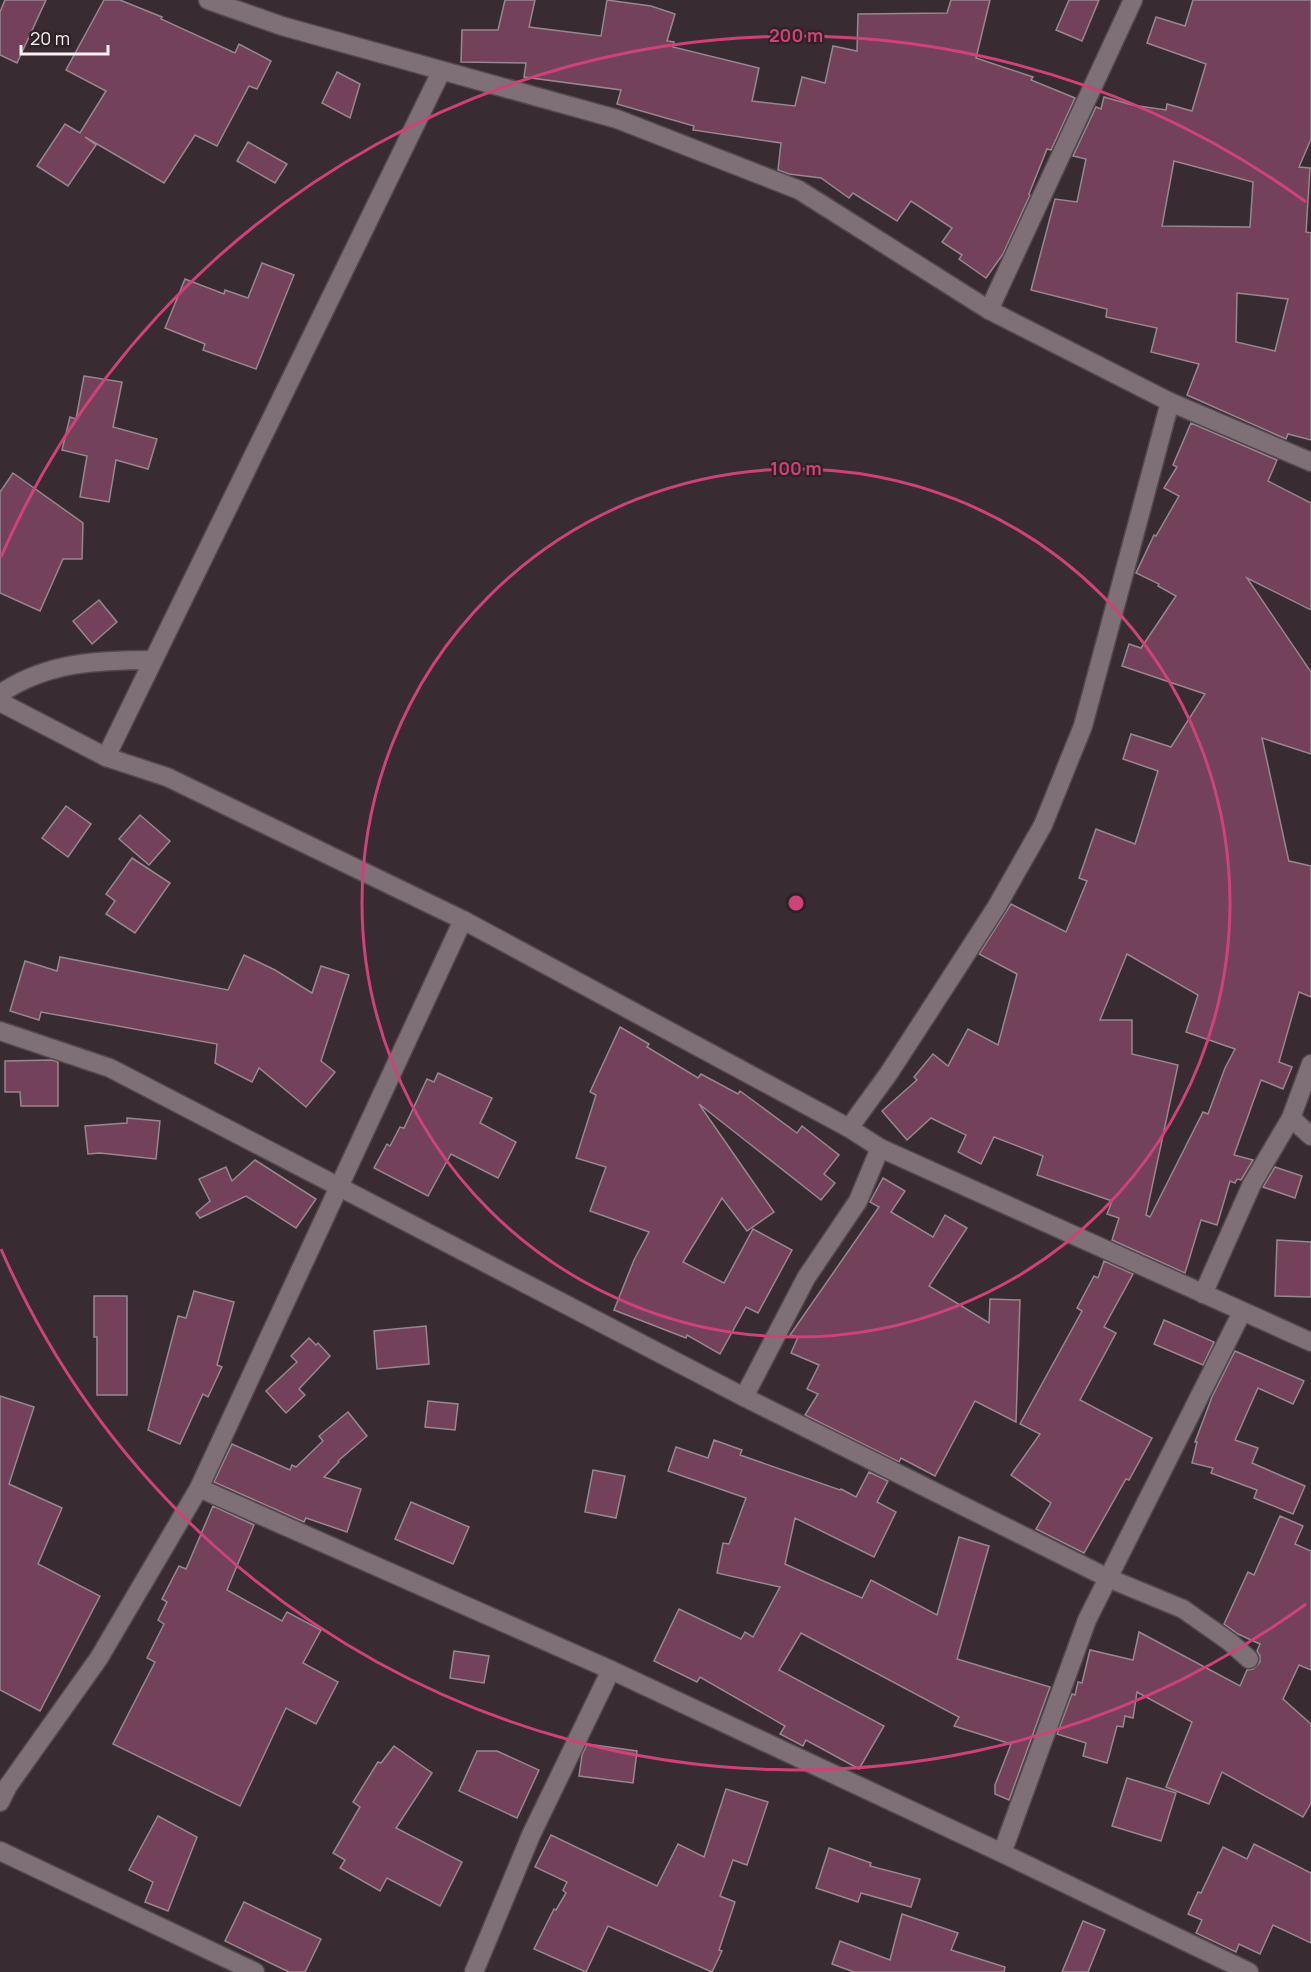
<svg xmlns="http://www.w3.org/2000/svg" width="1311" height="1972" viewBox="0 0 1311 1972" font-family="Manrope,sans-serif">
<rect width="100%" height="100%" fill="#382b31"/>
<g fill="#734159" stroke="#97878e" stroke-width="1.5" fill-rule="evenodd">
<polygon points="5,0 46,0 17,63 0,55 0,12"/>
<polygon points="104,0 120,0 162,17 161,19 235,53 239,44 271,61 257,89 249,86 217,146 195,135 164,183 85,137 96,145 68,186 37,166 65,124 80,133 106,91 66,70"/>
<polygon points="505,0 535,0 529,27 601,36 607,0 651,6 675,14 667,41 674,42 673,47 759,68 752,101 795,106 802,77 825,83 833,46 857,51 858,14 947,13 951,0 990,0 976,58 1033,77 1031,80 1075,98 1051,150 1047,149 1029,194 1030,195 1003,254 986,278 959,259 962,255 942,242 952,228 911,201 897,221 853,193 849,198 821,178 789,174 778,170 781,143 693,130 694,126 617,104 621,90 524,77 526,63 461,62 462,30 498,30"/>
<polygon points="1069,0 1099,0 1082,41 1056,30"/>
<path d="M1193,0H1311V139L1299,167L1310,168L1306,232L1311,233V440L1288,434L1286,439L1187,395L1199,364L1151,352L1157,328L1106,317L1107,309L1031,290L1055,199L1077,202L1086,159L1073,156L1096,107L1101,109L1104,97L1132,105L1166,110L1167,104L1192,111L1206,64L1147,43L1156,17L1185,26ZM1174,161L1253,182L1250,227L1162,226ZM1237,293L1288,299L1275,351L1236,342Z"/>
<polygon points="337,72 360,84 350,118 322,103"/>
<polygon points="248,142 287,164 275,183 237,161"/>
<polygon points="262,263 294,275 256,369 203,350 205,344 165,328 185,279 224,294 225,290 248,298"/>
<polygon points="84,376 122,382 113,427 157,439 148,469 116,460 109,502 80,497 87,456 62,450 70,417 76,419"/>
<path d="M1191,423L1277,460L1268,481L1311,503V610L1247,578L1311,672V754L1262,738L1289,862V861L1311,866V997L1299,992L1279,1062L1292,1067L1283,1089L1261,1080L1234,1155L1253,1160L1241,1180L1237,1179L1235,1183L1230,1181L1217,1225L1201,1220L1185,1273L1112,1240L1119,1218L1107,1214L1112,1201L1037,1175L1043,1156L994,1137L981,1164L958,1152L966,1135L931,1118L907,1140L882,1111L917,1080L914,1077L933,1054L948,1066L968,1029L998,1045L1017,974L979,954L1011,904L1066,932L1087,881L1079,878L1096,829L1135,844L1158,771L1123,759L1131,734L1171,747L1205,694L1122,666L1129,644L1141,648L1176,596L1158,586L1159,584L1136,573L1154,535L1156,536L1179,496L1164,488L1177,467L1173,465ZM1127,954L1198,995L1186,1032L1235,1049L1225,1068L1208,1114L1203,1112L1150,1217L1146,1215L1178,1065L1132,1054V1020H1100Z"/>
<polygon points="13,473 83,523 82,559 63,559 40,611 0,593 0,492"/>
<polygon points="99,600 117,622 92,644 73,621"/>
<polygon points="66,806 91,824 68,857 42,838"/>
<polygon points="140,815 170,841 149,865 119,839"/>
<polygon points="132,858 170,883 135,933 106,914 115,901 106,894"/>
<polygon points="244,955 275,970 312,993 321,966 349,975 321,1061 335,1072 306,1107 259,1068 252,1082 215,1063 217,1044 41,1012 39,1020 10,1011 25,961 57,971 60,957 228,990"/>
<polygon points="620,1027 649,1044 647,1047 698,1078 701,1074 738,1094 740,1091 797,1133 802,1126 839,1155 824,1174 835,1183 821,1200 699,1104 774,1212 747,1231 722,1198 683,1262 724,1283 753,1229 792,1250 758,1313 746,1307 720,1354 687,1335 686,1338 614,1310 634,1260 649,1232 590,1211 606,1167 576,1158 596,1095 590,1092"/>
<polygon points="52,1060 58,1062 58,1106 21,1106 20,1092 5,1092 5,1061"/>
<polygon points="438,1073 492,1098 480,1123 516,1142 498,1178 451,1154 428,1196 374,1168 387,1144 390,1146 400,1127 404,1128 427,1079 434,1082"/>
<polygon points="127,1118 160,1121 156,1159 100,1153 88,1154 85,1126 127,1123"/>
<polygon points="255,1160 316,1199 296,1228 246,1196 200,1218 196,1213 210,1201 199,1179 226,1167 232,1181"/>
<polygon points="1275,1167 1302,1176 1295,1198 1263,1187"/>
<polygon points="883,1178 905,1191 891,1212 933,1237 945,1215 967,1228 929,1286 989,1323 990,1299 1020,1300 1016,1422 975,1401 935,1476 901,1458 899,1462 805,1415 818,1394 807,1389 819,1365 791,1353 798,1337 790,1335 879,1207 870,1202"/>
<polygon points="1277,1240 1311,1242 1311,1297 1275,1296"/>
<polygon points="1104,1261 1133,1274 1104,1327 1116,1333 1080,1400 1152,1438 1129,1480 1126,1479 1084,1553 1036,1529 1051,1503 1011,1475 1040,1434 1020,1424 1082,1311 1077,1308 1094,1276 1098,1278"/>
<polygon points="194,1291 234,1302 217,1365 222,1367 208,1397 203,1394 180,1444 148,1430 178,1316 186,1318"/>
<polygon points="94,1296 127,1296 127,1395 97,1395 97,1337 94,1337"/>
<polygon points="1164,1320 1214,1342 1203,1365 1154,1344"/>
<polygon points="426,1326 429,1364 377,1369 374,1331"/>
<polygon points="309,1338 316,1345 318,1343 330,1356 299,1389 305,1395 286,1413 266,1391 297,1362 291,1356"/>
<polygon points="1235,1351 1304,1381 1293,1404 1258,1388 1235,1440 1258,1448 1252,1463 1305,1486 1293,1514 1254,1498 1257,1490 1211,1473 1213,1468 1192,1463 1197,1442 1195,1442 1212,1397"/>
<polygon points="0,1396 34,1407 9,1484 62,1508 38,1564 100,1596 40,1711 0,1690"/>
<polygon points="428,1401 458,1404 455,1430 425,1427"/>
<polygon points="348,1412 367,1436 338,1461 339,1462 324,1477 361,1489 347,1532 306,1518 304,1522 214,1482 232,1444 290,1470 292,1465 296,1467 323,1441 319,1436"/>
<polygon points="714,1440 742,1450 740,1455 840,1490 841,1489 856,1497 869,1472 888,1481 877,1502 896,1512 874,1557 795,1518 785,1564 862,1598 871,1580 937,1615 959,1537 989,1546 957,1659 1050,1687 1009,1800 995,1794 995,1785 1011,1744 954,1726 959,1717 801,1633 779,1670 884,1726 859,1769 806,1740 803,1746 780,1734 785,1726 700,1677 697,1682 654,1661 679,1609 741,1639 745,1632 753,1637 780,1587 717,1573 723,1543 729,1544 746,1498 668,1471 676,1447 708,1458"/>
<polygon points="593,1470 625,1476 616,1518 585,1512"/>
<polygon points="411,1502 469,1527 453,1564 395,1539"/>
<polygon points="213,1506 254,1525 227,1590 282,1621 287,1612 321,1630 303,1663 338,1682 316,1724 286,1708 240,1806 113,1744 155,1662 147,1658 164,1624 158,1620 167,1602 162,1599 179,1566 186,1569"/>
<polygon points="1280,1516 1303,1526 1295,1544 1311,1551 1311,1670 1299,1665 1283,1699 1311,1724 1311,1803 1303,1817 1222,1772 1209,1804 1166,1787 1192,1722 1137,1692 1133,1718 1125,1716 1123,1727 1117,1726 1107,1763 1083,1756 1086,1743 1057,1734 1072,1694 1075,1695 1078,1682 1082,1683 1090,1650 1133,1660 1139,1632 1240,1686 1247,1670 1253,1669 1260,1662 1260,1656 1257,1651 1260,1644 1238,1634 1224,1624 1248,1572 1254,1575"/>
<polygon points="454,1651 489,1656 484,1683 450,1678"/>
<polygon points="587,1744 637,1751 633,1783 579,1776 582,1755"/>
<polygon points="394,1746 432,1773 396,1828 462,1862 440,1906 387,1878 380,1891 340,1868 345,1860 333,1853 360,1807 353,1802 378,1762 381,1763"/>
<polygon points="477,1751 497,1751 539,1770 517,1818 459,1791"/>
<polygon points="1127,1778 1176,1793 1161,1841 1112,1826"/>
<polygon points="726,1789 768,1802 747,1865 733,1860 720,1896 735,1902 719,1950 722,1951 712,1972 608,1926 586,1972 534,1949 554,1909 556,1910 566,1893 563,1890 567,1882 535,1867 551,1835 657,1886 678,1844 704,1857"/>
<polygon points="158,1816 197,1837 168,1911 145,1902 153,1882 129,1870"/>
<polygon points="1254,1844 1311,1873 1311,1943 1273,1925 1260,1954 1239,1944 1236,1952 1196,1933 1202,1920 1188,1914 1198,1892 1201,1893 1223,1847 1247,1859"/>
<polygon points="829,1848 871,1863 870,1866 920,1879 911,1907 861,1893 858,1902 816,1888"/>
<polygon points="244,1902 321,1939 305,1972 289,1972 225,1941"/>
<polygon points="902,1914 958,1933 951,1950 1005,1967 1004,1972 854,1972 832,1964 840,1941 890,1960"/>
<polygon points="1083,1921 1105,1930 1088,1972 1062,1972"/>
</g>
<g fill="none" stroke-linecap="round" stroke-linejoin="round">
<defs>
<g id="minor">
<polyline points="208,0 282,26 617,119 799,190 989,310 1170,402 1311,462"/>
<polyline points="989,310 1133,0"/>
<path d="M0,694C46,662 98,660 153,660"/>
<polyline points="0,702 106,757 167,777 463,920 849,1128 880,1148 1311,1342"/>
<polyline points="106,757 441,72"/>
<polyline points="0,1031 110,1068 744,1397 1108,1578 1183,1609 1230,1642 1249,1659"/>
<polyline points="1291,1118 1311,1136"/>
<polyline points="849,1128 889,1073 950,979 997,906 1043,825 1083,726 1170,402"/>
<polyline points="1203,1294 1252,1184 1291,1118 1311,1064"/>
<polyline points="744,1397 806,1278 858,1201 880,1148"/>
<polyline points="199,1488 611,1670 1002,1853 1249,1972"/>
<polyline points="0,1802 8,1786 99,1658 199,1488 463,920"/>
<polyline points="0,1851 255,1972"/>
<polyline points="1002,1853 1087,1620 1242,1312"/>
<polyline points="474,1972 531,1835 611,1670"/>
</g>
</defs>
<use href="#minor" stroke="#53494d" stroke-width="21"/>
<use href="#minor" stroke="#7f6f76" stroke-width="18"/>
</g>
<g fill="none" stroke="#cd4379" stroke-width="3">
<circle cx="796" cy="903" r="434"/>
<path d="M1306 1604A867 867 0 0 1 1 1249M1 557A867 867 0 0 1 1306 202"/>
</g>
<circle cx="796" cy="903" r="9" fill="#cd4379" stroke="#2e2227" stroke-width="3"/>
<g font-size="18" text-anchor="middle" font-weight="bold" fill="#cd4379" stroke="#2e2227" stroke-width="4.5" stroke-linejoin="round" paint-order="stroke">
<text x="796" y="42">200 m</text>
<text x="796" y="475">100 m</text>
</g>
<path d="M21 45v9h87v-9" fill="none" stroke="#f9f0f3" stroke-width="3"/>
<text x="30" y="45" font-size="18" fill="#f9f0f3" stroke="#2e2227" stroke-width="4.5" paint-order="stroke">20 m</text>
</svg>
